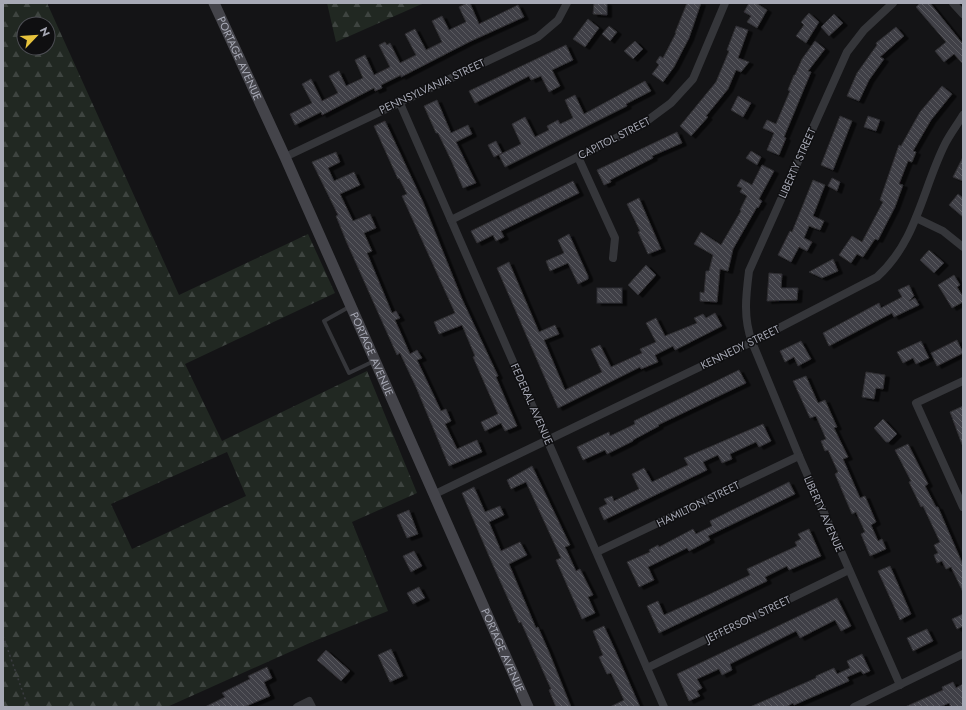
<svg xmlns="http://www.w3.org/2000/svg" width="966" height="710" viewBox="0 0 966 710" font-family="Jost,sans-serif">
<defs>
<pattern id="forest-firs" width="22" height="20" patternUnits="userSpaceOnUse"><rect width="22" height="20" fill="#212822"/><path d="M5 1l3.5 6h-7zM16 11l3.5 6h-7z" fill="#3e4440"/></pattern>
<pattern id="building-back-hatch" width="6" height="6" patternUnits="userSpaceOnUse"><rect width="6" height="6" fill="#414146"/><path d="M-1 5l2 2M0 0l6 6M5-1l2 2" fill="none" stroke="#5a5a5e"/></pattern>
<filter id="shadow"><feDropShadow dx="4.5" dy="2.5" stdDeviation="0" flood-color="#0009"/></filter>
</defs>
<rect width="100%" height="100%" fill="#141416"/>
<g fill="url(#forest-firs)" fill-rule="evenodd">
<path d="M3,3H47L179,295L308,234L335,293L185,364L222,441L367,371L417,493L352,522L388,611L312,642L167,707H3ZM24,24H48V48H24ZM227,452L246,496L132,549L111,504Z"/>
<polygon points="327,3 424,3 336,42"/>
</g>
<g fill="url(#building-back-hatch)" stroke="#2f2e32" filter="url(#shadow)">
<polygon points="467,3 470,3 479,24 518,5 524,17 469,42 401,77 401,75 381,85 382,88 375,91 374,88 322,115 321,112 295,125 290,114 312,103 302,84 311,79 322,101 338,93 329,76 339,71 346,86 363,78 355,60 365,55 374,75 390,67 379,45 385,42 387,45 390,43 400,63 416,55 405,34 415,29 426,50 442,42 432,21 442,16 449,30 466,22 459,7"/>
<polygon points="594,3 607,3 607,15 593,14"/>
<polygon points="687,3 701,3 689,38 674,67 663,82 652,74 659,65 656,62 660,56 663,58 676,33 675,33"/>
<polygon points="749,3 756,3 767,10 757,28 747,22 751,16 744,12"/>
<polygon points="920,3 930,3 963,44 963,64 954,54 944,62 935,51 946,42 916,7"/>
<polygon points="809,13 819,22 806,43 796,36 804,25 801,22"/>
<polygon points="834,14 843,23 829,36 821,27"/>
<polygon points="588,19 599,28 585,47 573,39"/>
<polygon points="609,26 617,32 610,41 602,34"/>
<polygon points="736,26 748,30 738,58 749,62 741,72 736,70 728,89 706,116 708,117 691,136 680,126 716,82 729,51 727,50"/>
<polygon points="896,27 904,36 880,57 884,59 869,80 859,101 847,96 857,73 877,45 876,43"/>
<polygon points="635,41 643,49 633,59 624,51"/>
<polygon points="815,41 825,49 808,71 811,72 784,137 786,138 779,155 767,150 774,133 763,128 767,120 776,124 790,91 788,90 794,75 795,75 802,59"/>
<polygon points="566,45 573,60 552,70 560,86 549,92 541,76 531,80 529,76 475,103 469,91"/>
<polygon points="645,81 651,91 626,104 627,106 505,167 499,155 521,144 512,124 525,117 535,137 549,130 547,126 558,120 560,124 573,118 565,100 575,95 584,114"/>
<polygon points="942,86 952,94 931,120 913,151 916,152 912,162 908,161 899,184 903,185 895,207 878,240 875,239 863,257 857,254 851,263 839,255 852,236 862,242 883,202 880,200 899,145 901,146 920,112"/>
<polygon points="738,96 751,103 743,117 731,110"/>
<polygon points="437,100 451,133 468,125 472,134 456,142 476,183 463,188 451,160 438,133 436,133 424,106"/>
<polygon points="840,116 852,121 833,170 821,165"/>
<polygon points="868,116 880,120 876,131 864,127"/>
<polygon points="385,121 423,202 462,299 498,376 496,377 517,426 505,431 501,423 485,431 481,422 498,414 473,357 475,356 462,325 439,334 434,322 455,313 402,196 407,194 399,178 398,179 374,126"/>
<polygon points="677,132 682,143 652,156 653,158 610,180 611,182 604,185 597,170"/>
<polygon points="496,141 502,153 494,157 488,145"/>
<polygon points="751,151 761,157 757,165 746,158"/>
<polygon points="336,152 340,162 328,168 334,181 354,172 360,185 340,194 353,221 370,214 376,228 364,233 372,251 367,253 392,313 396,311 400,318 395,320 410,354 417,350 422,358 417,360 441,411 446,409 451,421 445,424 457,449 477,440 482,452 449,466 416,387 400,353 397,355 347,243 336,216 338,215 312,162"/>
<polygon points="963,157 963,181 953,177"/>
<polygon points="762,165 774,171 759,199 762,201 758,208 757,207 733,249 728,271 720,269 717,302 700,301 700,292 704,293 706,271 709,271 713,255 694,244 701,232 721,245 741,211 740,210 747,196 740,192 742,188 737,186 741,179 752,185"/>
<polygon points="832,178 840,182 837,191 828,186"/>
<polygon points="813,180 825,185 813,216 824,221 820,230 809,226 804,238 812,242 807,251 799,247 791,262 778,255 790,231 792,232"/>
<polygon points="573,181 579,193 501,231 504,237 496,241 493,235 477,243 471,231"/>
<polygon points="958,194 963,198 963,217 949,205"/>
<polygon points="639,198 661,249 648,254 638,232 640,231 627,204"/>
<polygon points="569,234 588,276 588,279 578,284 568,263 550,271 546,261 564,253 558,240"/>
<polygon points="929,250 944,263 934,273 920,260"/>
<polygon points="833,259 838,271 822,278 809,272"/>
<polygon points="509,262 539,332 555,325 559,334 544,340 565,390 602,372 591,349 600,345 611,367 642,353 640,349 656,342 646,323 656,318 665,336 697,323 694,318 703,314 706,318 715,313 722,326 675,350 673,346 655,355 658,362 641,369 640,367 558,408 497,268"/>
<polygon points="646,265 656,275 638,295 628,285"/>
<polygon points="769,273 782,274 781,288 798,288 797,300 767,301"/>
<polygon points="954,275 960,285 957,287 963,297 963,302 952,308 938,285"/>
<polygon points="909,285 914,296 909,301 915,298 919,305 894,317 892,313 829,346 823,333 879,303 881,308 902,297 898,290"/>
<rect x="597" y="288" width="25" height="15"/>
<polygon points="957,340 963,353 937,366 931,353"/>
<polygon points="801,341 811,359 798,366 794,357 785,362 780,351"/>
<polygon points="921,341 929,358 916,364 913,358 903,363 897,352"/>
<polygon points="739,370 746,383 658,425 659,426 633,440 633,441 607,454 605,450 583,460 577,447 609,432 610,436 635,424 634,421"/>
<polygon points="866,372 885,375 883,389 876,388 874,399 862,397"/>
<polygon points="806,376 818,403 825,400 837,427 834,428 848,457 843,459 860,498 865,496 876,522 871,525 878,541 882,539 886,549 870,556 861,534 865,532 856,512 852,514 835,474 838,472 828,450 825,451 821,441 826,439 816,416 810,418 793,381"/>
<polygon points="963,406 963,447 950,412"/>
<polygon points="883,419 897,434 889,442 886,442 874,428"/>
<polygon points="763,424 771,441 759,447 756,442 730,454 732,459 722,463 718,455 703,462 707,470 604,520 599,508 607,504 604,499 612,496 614,501 639,489 632,474 644,468 652,482 688,465 684,458"/>
<polygon points="908,444 928,484 925,486 936,507 938,507 963,565 963,592 951,567 946,569 942,561 937,563 934,555 938,553 934,545 940,542 923,506 921,507 909,482 911,481 895,450"/>
<polygon points="532,466 570,545 565,547 576,571 580,569 593,595 588,597 595,613 582,619 556,560 561,558 526,482 511,489 507,480"/>
<polygon points="789,482 795,494 708,536 710,540 689,551 687,548 648,567 654,580 639,587 627,562 650,552 649,550 658,545 659,547 693,529 696,534 712,526 710,521"/>
<polygon points="474,487 485,512 500,506 504,515 489,522 501,551 520,542 527,555 509,564 536,628 538,627 549,652 571,707 556,707 549,690 551,689 521,622 519,623 492,563 462,493"/>
<polygon points="409,510 418,534 407,538 397,515"/>
<polygon points="809,529 821,556 789,570 787,566 765,577 767,581 659,633 647,606 658,601 664,615 708,595 750,575 747,569 797,546 795,542 801,539 798,534"/>
<polygon points="414,551 422,566 411,572 403,556"/>
<polygon points="890,566 911,614 900,620 878,571"/>
<polygon points="419,587 425,598 413,604 407,593"/>
<polygon points="837,598 851,626 841,631 835,620 800,638 796,631 730,664 732,670 722,675 719,669 697,679 702,688 697,691 700,696 689,701 677,674"/>
<polygon points="963,614 963,626 957,629 952,619"/>
<polygon points="604,626 615,650 640,707 610,707 624,700 611,673 607,674 599,657 603,655 593,631"/>
<polygon points="927,629 933,641 913,651 907,638"/>
<polygon points="391,649 403,676 390,682 378,655"/>
<polygon points="326,650 350,671 341,681 317,660"/>
<polygon points="862,654 870,671 863,674 861,671 847,677 849,681 794,705 793,703 786,707 750,707 816,678 816,676 834,668 837,674 850,668 847,661"/>
<polygon points="267,667 272,678 264,682 270,696 244,707 205,707 225,697 222,693 250,679 248,676"/>
<polygon points="953,682 956,688 963,684 963,707 951,707 949,703 940,707 905,707 943,690 942,687"/>
</g>
<g fill="none" stroke-linecap="round" stroke-linejoin="round">
<polyline stroke="#3b3c41" stroke-width="1.5" stroke-dasharray="2 3" stroke-linecap="butt" points="3,636 28,707"/>
<polyline stroke="#35363a" stroke-width="4" points="349,307 324,321 349,373 374,361"/>
<g stroke="#35363a" stroke-width="8">
<path d="M893,3L864,30L847,52L749,271C746,295 743,318 752,342L799,456L900,685"/>
<polyline points="953,3 963,14"/>
<polyline points="399,101 664,707"/>
<polyline points="285,157 538,37 558,20 567,3"/>
<polyline points="578,157 615,238 613,258"/>
<polyline points="916,218 943,231 963,247"/>
<polyline points="451,220 640,126 671,103 693,79 725,3"/>
<polyline points="963,381 916,403 963,507"/>
<path d="M435,494L752,342L877,277C917,241 922,190 945,144C950,134 957,125 963,115"/>
<polyline points="597,552 799,456"/>
<polyline points="647,668 849,570"/>
<polyline points="297,707 309,701 312,707"/>
<polyline points="854,707 963,654"/>
</g>
<path stroke="#44444a" stroke-width="11" id="s1" d="M214,3L285,157L528,707"/>
</g>
<g text-anchor="middle" dominant-baseline="central" stroke-width="3" stroke-linejoin="round" paint-order="stroke">
<g font-size="11" fill="#a7a9b5" stroke="#0f0f11">
<text stroke="none"><textPath href="#s1" startOffset="61">PORTAGE AVENUE</textPath></text>
<text transform="translate(432 86) rotate(-25)">PENNSYLVANIA STREET</text>
<text transform="translate(614 138) rotate(-27)">CAPITOL STREET</text>
<text transform="translate(797 163) rotate(-66)">LIBERTY STREET</text>
<text transform="translate(740 347) rotate(-26)">KENNEDY STREET</text>
<text stroke="none"><textPath href="#s1" startOffset="385">PORTAGE AVENUE</textPath></text>
<text transform="translate(532 404) rotate(66)">FEDERAL AVENUE</text>
<text transform="translate(698 504) rotate(-26)">HAMILTON STREET</text>
<text transform="translate(824 514) rotate(66)">LIBERTY AVENUE</text>
<text transform="translate(748 619) rotate(-26)">JEFFERSON STREET</text>
<text stroke="none"><textPath href="#s1" startOffset="709">PORTAGE AVENUE</textPath></text>
</g>
</g>
<rect width="966" height="710" fill="none" stroke="#a7a9b5" stroke-width="8"/>
<g transform="translate(36 36) rotate(65)"><circle r="19" fill="#0f0f11" stroke="#4c4d53"/>
<path d="M0-3L7 15L0 10L-7 15Z" fill="#e6c23c"/>
<text y="-6" font-size="11" font-weight="bold" text-anchor="middle" fill="#a7a9b5">N</text>
</g>
</svg>
